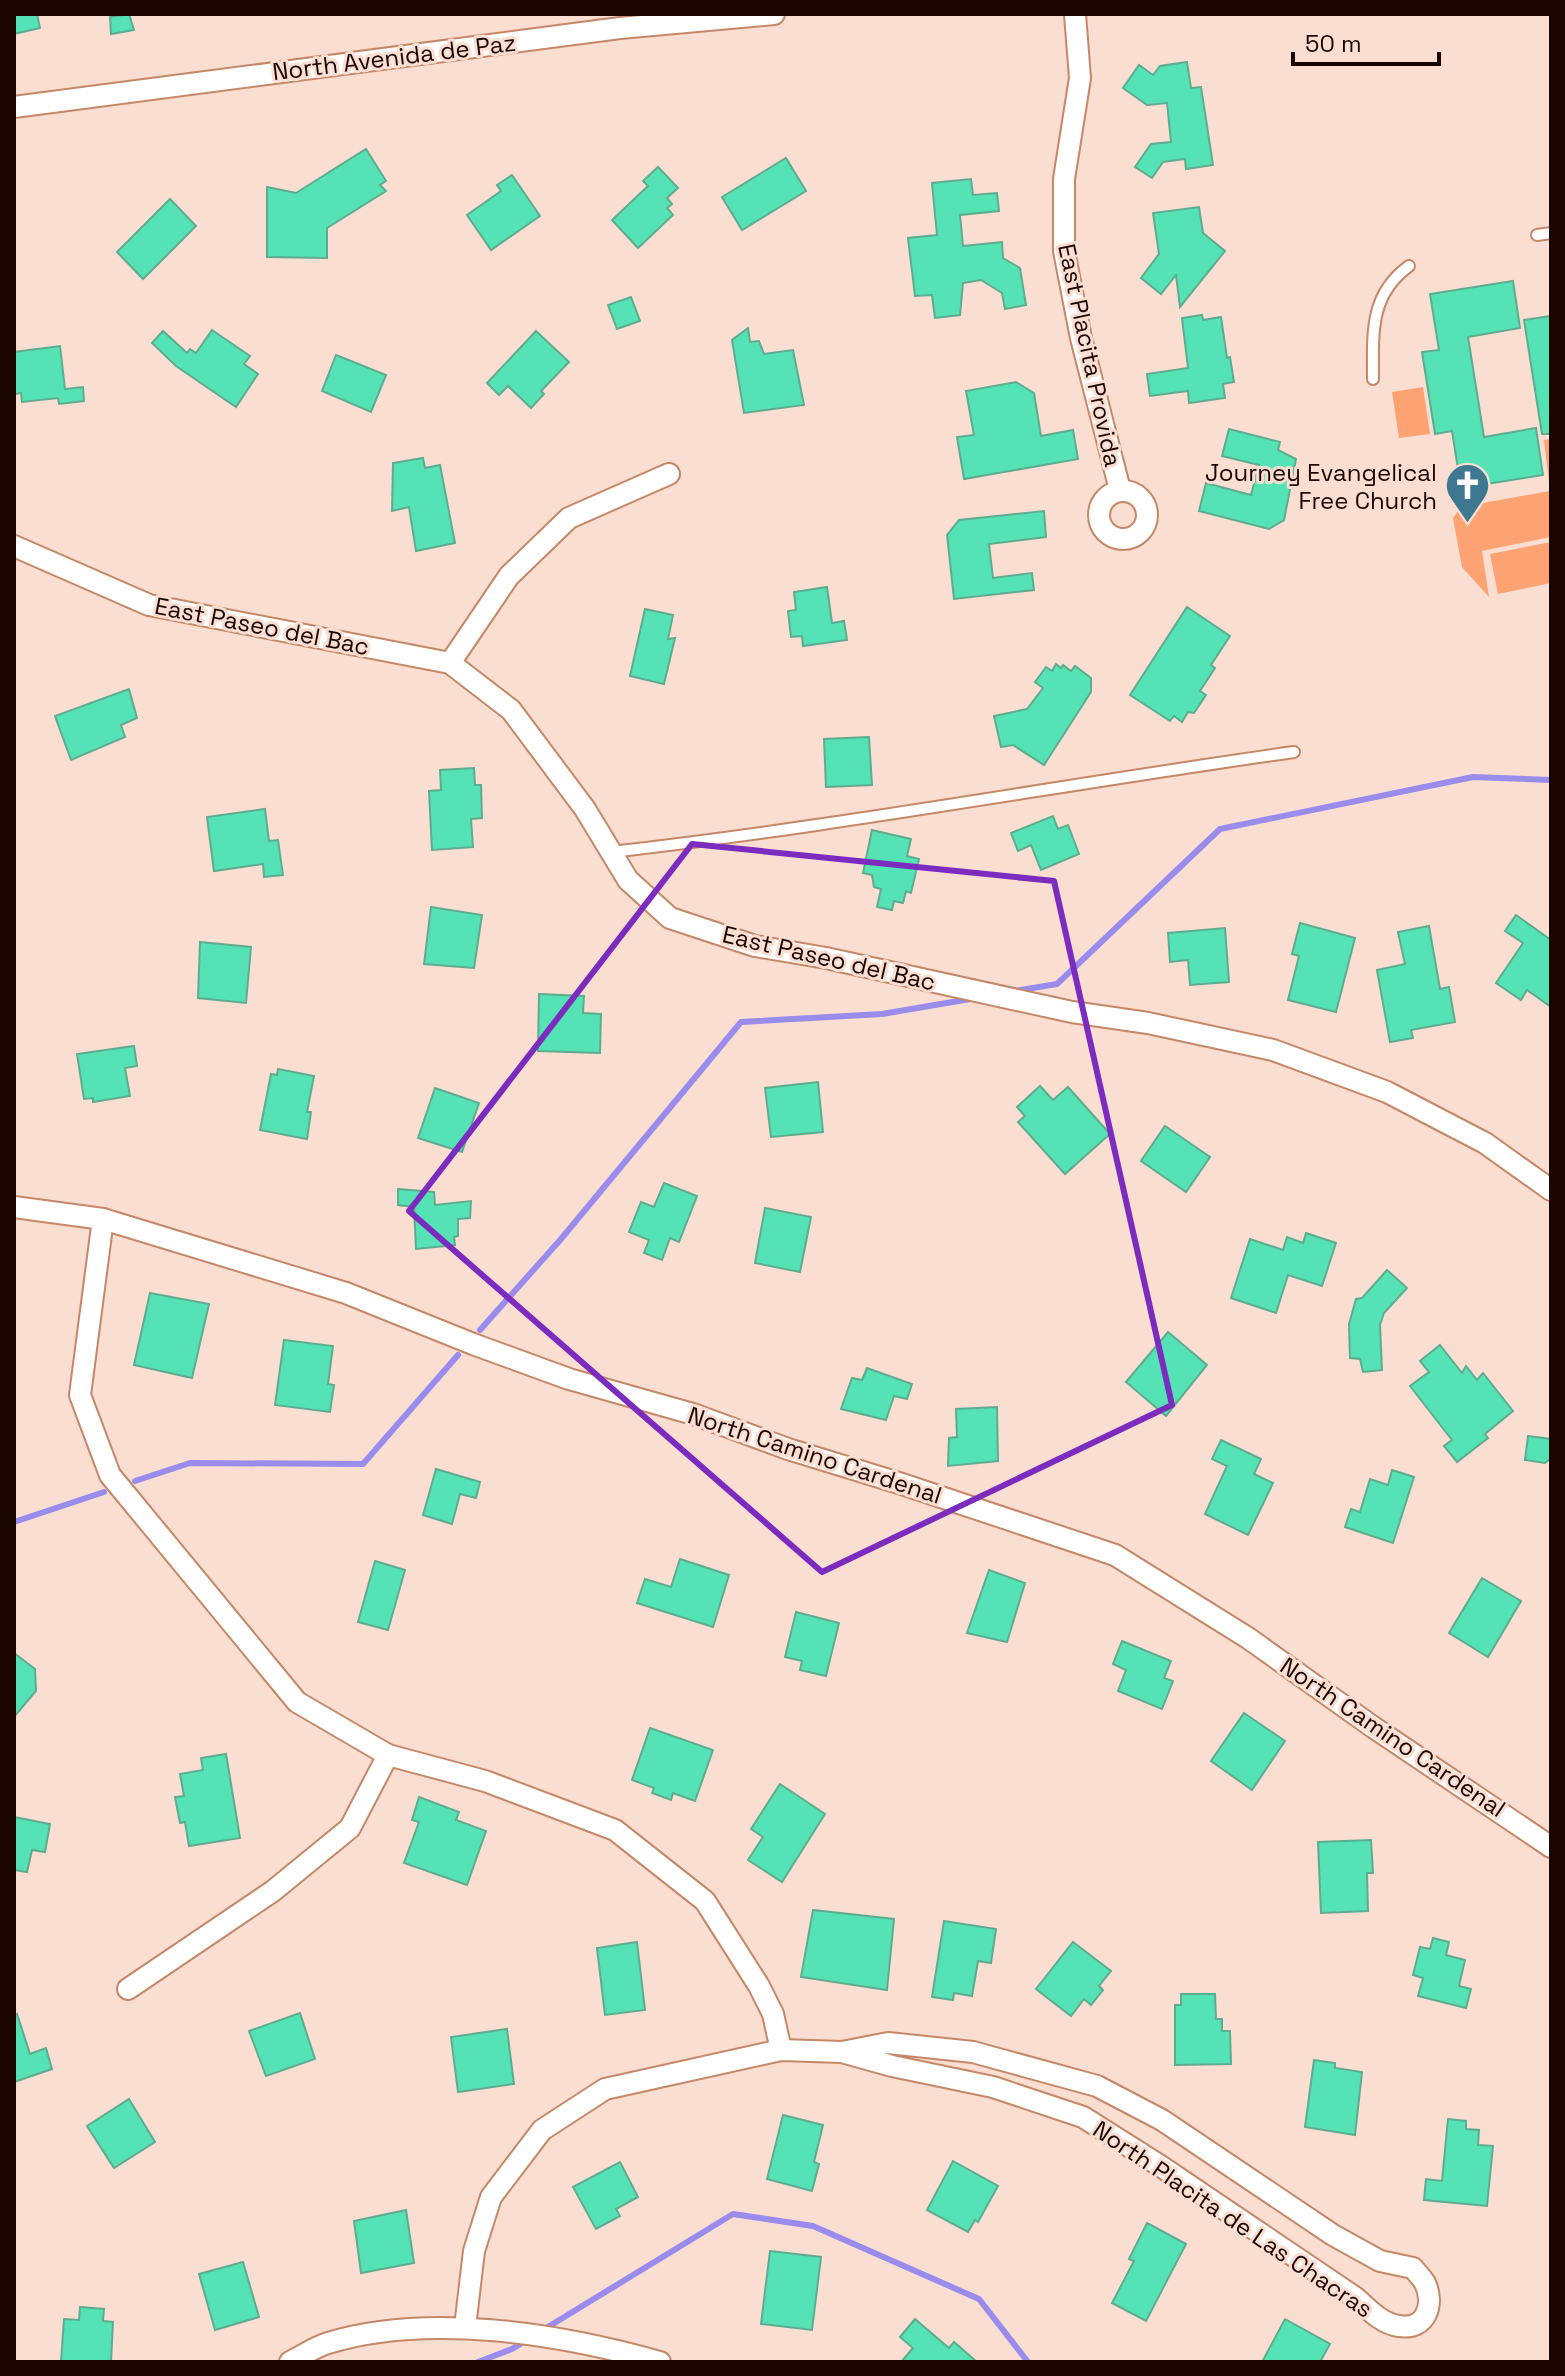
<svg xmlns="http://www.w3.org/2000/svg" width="1565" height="2376" viewBox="0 0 1565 2376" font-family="'Space Grotesk',sans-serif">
<rect width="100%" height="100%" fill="#faded1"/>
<g fill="#fda272">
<polygon points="1423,387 1430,434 1399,438 1392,392"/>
<polygon points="1551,439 1551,537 1482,551 1489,597 1462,567 1453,518 1461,507 1550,491 1544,440"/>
<polygon points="1551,542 1551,583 1498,594 1490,554"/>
</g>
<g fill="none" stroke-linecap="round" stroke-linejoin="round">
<g stroke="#998cec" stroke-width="6">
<polyline points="1014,991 1057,984 1220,829 1473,777 1551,780"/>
<polyline points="480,1330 561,1239 741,1022 882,1014 976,998"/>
<polyline points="135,1481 190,1463 363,1464 458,1355"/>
<polyline points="14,1522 104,1492"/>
<polyline points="543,2330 733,2214 813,2226 979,2299 1028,2362"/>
<polyline points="478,2362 512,2349 527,2340"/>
</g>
</g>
<g fill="#55e3b6" stroke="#5eac90" stroke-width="2">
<polygon points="14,14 37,14 40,28 14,34"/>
<polygon points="129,14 134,30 111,34 110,17"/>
<polygon points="1187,62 1191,88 1201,87 1213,165 1186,169 1185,159 1163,162 1152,178 1135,167 1151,144 1171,142 1167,103 1147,105 1123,88 1139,65 1153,75 1160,66"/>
<polygon points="366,149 386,181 380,185 386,191 327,228 327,258 267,257 267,187 296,193"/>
<polygon points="786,158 806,191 742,230 722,197"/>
<polygon points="658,167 678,188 667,198 672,204 667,208 673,215 638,248 612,220 648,186 643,181"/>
<polygon points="512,175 540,216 491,250 467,215 501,191 497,185"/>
<polygon points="971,179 973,195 997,193 999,211 960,215 963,246 1002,242 1003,258 1020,268 1026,305 1005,309 1002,293 981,280 963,283 960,315 935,318 932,295 915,296 908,238 937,235 932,183"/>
<polygon points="170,199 196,226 143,279 117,252"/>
<polygon points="1199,207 1203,233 1225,251 1180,307 1176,275 1161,294 1141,278 1159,254 1153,213"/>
<polygon points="1513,281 1520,328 1468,337 1484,437 1536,428 1543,475 1461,488 1452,431 1435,434 1422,352 1439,350 1430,294"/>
<polygon points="631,297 640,321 617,329 608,305"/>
<polygon points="1202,315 1203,320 1221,317 1227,358 1230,357 1234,382 1223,384 1225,398 1189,403 1188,391 1150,396 1147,374 1188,368 1182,318"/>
<polygon points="1551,316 1551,434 1542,434 1524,320"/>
<polygon points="748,328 750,342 759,341 764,354 793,350 804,405 744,413 732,340"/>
<polygon points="212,330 250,356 244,364 258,374 236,407 176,366 152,343 163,331 187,353 190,349 196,353"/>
<polygon points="536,331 569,362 541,391 544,394 531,408 508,386 499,395 487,383"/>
<polygon points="60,346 65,389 83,387 84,401 59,404 58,398 22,402 21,393 15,394 14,352"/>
<polygon points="336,355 386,375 371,412 322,391"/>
<polygon points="1016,382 1034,393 1041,436 1073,430 1078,459 964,479 957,437 974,435 966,391"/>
<polygon points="1229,429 1280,442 1278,450 1296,459 1284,520 1269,529 1199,511 1206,483 1251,495 1259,465 1222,456"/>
<polygon points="423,458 425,468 440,465 455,543 416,551 409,507 392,511 393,463"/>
<polygon points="1044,511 1046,537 989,544 993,578 1032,573 1034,590 954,599 947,535 959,520"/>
<polygon points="827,587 832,623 844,621 847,640 803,646 802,636 791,637 788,611 796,610 794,592"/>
<polygon points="1187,607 1230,636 1211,665 1215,668 1200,691 1206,695 1194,713 1188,712 1182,722 1174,716 1170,721 1130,695"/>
<polygon points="645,609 673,615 668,639 675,638 664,684 630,676"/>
<polygon points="1056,664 1061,668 1063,665 1071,671 1075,666 1091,678 1091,692 1044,765 1013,745 1001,747 994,716 1027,709 1043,688 1035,682 1046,667 1052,671"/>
<polygon points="129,689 137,718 121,725 125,737 71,760 55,716"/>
<polygon points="869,737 872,785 826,787 824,739"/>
<polygon points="474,768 475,785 481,785 482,818 471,819 473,847 432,850 429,791 441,790 440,770"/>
<polygon points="265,809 269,841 278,840 283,875 264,877 263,864 214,871 207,817"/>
<polygon points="1053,816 1058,829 1068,825 1079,854 1041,870 1031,845 1018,851 1011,833"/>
<polygon points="872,830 911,839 907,856 919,859 911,893 906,891 903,903 894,901 892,910 877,907 881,889 874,887 872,875 863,873"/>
<polygon points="431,907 482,915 474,968 424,964"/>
<polygon points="1516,915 1551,940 1551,1007 1527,990 1521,1000 1496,983 1523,943 1505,931"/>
<polygon points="1300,923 1355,938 1336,1012 1288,1000 1299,956 1292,954"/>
<polygon points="1429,926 1440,989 1449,987 1455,1022 1411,1030 1413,1038 1390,1042 1377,970 1405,964 1398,932"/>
<polygon points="1225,928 1229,982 1190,985 1188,960 1170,962 1168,933"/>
<polygon points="200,942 251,947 246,1003 198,998"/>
<polygon points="539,994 584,996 583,1013 601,1014 600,1053 538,1051"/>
<polygon points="134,1046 137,1066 125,1068 130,1096 93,1102 93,1098 84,1099 77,1054"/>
<polygon points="278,1069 314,1076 307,1112 311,1112 307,1139 260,1130 271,1074 277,1075"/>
<polygon points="818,1082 823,1132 771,1137 765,1088"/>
<polygon points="1040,1086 1053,1100 1068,1087 1110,1134 1065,1174 1018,1122 1025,1116 1017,1107"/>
<polygon points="435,1088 479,1103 462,1152 418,1138"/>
<polygon points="1165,1126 1210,1157 1186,1192 1141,1161"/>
<polygon points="664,1183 697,1196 679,1242 670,1238 662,1260 644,1253 649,1240 629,1232 641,1202 654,1207"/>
<polygon points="398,1189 434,1192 435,1205 471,1201 470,1218 458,1219 458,1236 454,1237 455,1245 416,1249 414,1207 398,1205"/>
<polygon points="765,1208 811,1217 800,1272 755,1263"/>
<polygon points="1306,1233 1336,1243 1322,1286 1288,1275 1276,1313 1231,1298 1250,1239 1283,1250 1287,1237 1303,1243"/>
<polygon points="1387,1270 1407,1288 1384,1313 1380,1325 1382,1370 1363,1372 1360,1359 1350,1358 1349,1324 1356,1299 1362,1298"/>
<polygon points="150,1293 209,1304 192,1378 134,1365"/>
<polygon points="1168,1332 1207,1365 1166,1416 1126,1382"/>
<polygon points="284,1340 333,1346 328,1384 334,1385 330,1412 275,1405"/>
<polygon points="1440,1345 1462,1373 1466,1366 1477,1380 1483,1373 1513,1411 1485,1434 1488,1438 1457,1462 1444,1446 1452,1440 1410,1386 1429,1372 1420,1361"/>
<polygon points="867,1368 912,1384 907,1399 894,1396 886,1420 841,1409 852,1378 862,1380"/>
<polygon points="997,1407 998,1461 948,1466 949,1438 957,1437 956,1409"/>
<polygon points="1528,1436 1551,1439 1551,1458 1545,1463 1525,1460"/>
<polygon points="1221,1440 1261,1459 1254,1474 1273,1483 1248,1535 1205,1514 1227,1466 1212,1459"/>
<polygon points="436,1469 480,1482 476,1498 460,1494 452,1524 423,1515"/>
<polygon points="1392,1470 1414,1477 1393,1543 1345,1527 1351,1509 1360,1512 1370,1479 1388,1485"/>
<polygon points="680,1559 729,1575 713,1627 637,1603 645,1579 671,1587"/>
<polygon points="375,1561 405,1570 388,1630 358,1622"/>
<polygon points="989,1570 1025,1583 1007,1642 967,1633"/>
<polygon points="1482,1578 1521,1601 1488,1657 1449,1633"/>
<polygon points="796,1612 839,1623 826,1676 800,1670 802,1661 785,1657"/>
<polygon points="1122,1641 1171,1661 1164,1678 1173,1681 1162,1709 1118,1691 1126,1670 1113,1664"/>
<polygon points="14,1653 35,1669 36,1691 14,1717"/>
<polygon points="1244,1713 1285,1741 1252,1790 1211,1761"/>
<polygon points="650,1728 713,1750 695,1801 673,1793 671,1800 652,1793 654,1788 632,1780"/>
<polygon points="226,1754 240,1838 189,1846 185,1822 180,1823 175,1797 184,1796 180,1774 203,1770 201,1758"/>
<polygon points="780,1784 825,1814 782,1882 748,1860 763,1837 751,1829"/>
<polygon points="419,1797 459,1812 456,1820 486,1831 467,1885 404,1863 419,1822 412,1820"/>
<polygon points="14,1817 50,1824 45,1852 32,1850 27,1872 14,1870"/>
<polygon points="1371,1840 1373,1873 1367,1873 1368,1911 1321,1913 1318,1842"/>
<polygon points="813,1910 894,1919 887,1990 801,1977"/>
<polygon points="944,1921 996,1929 991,1963 978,1961 972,1996 954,1993 953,2000 932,1997"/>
<polygon points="1433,1938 1449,1942 1446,1955 1465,1960 1459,1986 1471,1989 1466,2008 1418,1996 1423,1978 1413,1975 1420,1947 1430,1949"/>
<polygon points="637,1942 645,2010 605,2015 597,1948"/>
<polygon points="1073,1942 1111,1971 1099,1986 1103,1990 1091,2005 1084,1999 1071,2016 1036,1989"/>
<polygon points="1181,1994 1215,1994 1216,2019 1222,2019 1222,2031 1230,2031 1231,2064 1175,2065 1175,2005 1181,2005"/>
<polygon points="300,2013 315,2059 266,2076 249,2031"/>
<polygon points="17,2014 30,2054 46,2048 52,2069 14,2082 14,2015"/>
<polygon points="507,2029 514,2084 458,2092 451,2037"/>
<polygon points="1314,2060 1335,2063 1335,2068 1362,2072 1355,2135 1305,2127"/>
<polygon points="129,2099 155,2142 114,2168 87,2126"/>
<polygon points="783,2115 823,2125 814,2162 819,2164 812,2191 767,2179"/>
<polygon points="1448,2119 1466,2121 1466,2129 1479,2130 1478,2145 1493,2146 1487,2206 1424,2200 1426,2179 1442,2181"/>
<polygon points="953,2161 998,2186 978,2222 975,2220 968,2232 927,2210"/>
<polygon points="620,2162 638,2197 616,2209 620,2216 596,2229 573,2187"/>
<polygon points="406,2210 414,2263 361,2273 354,2221"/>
<polygon points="1147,2223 1186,2244 1146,2321 1112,2303 1134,2261 1129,2259"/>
<polygon points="770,2251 821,2257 812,2330 761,2324"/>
<polygon points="243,2262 259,2317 215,2330 199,2274"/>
<polygon points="80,2307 104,2309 103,2321 113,2322 111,2362 61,2362 64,2319 79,2320"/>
<polygon points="915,2319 949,2348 954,2342 977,2362 901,2362 913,2348 900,2337"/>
<polygon points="1285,2319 1330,2344 1320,2362 1262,2362"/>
</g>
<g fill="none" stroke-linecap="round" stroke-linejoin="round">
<defs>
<g id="service">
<polyline points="1537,235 1551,233"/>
<path d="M1373,379C1373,334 1369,295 1409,266"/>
<path d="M611,852C840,826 1066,784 1294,752"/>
</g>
<g id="minor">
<polyline points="1075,14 1080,78 1064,179 1064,251 1081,338 1120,490"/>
<polyline points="14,107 620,28 774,14"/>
<circle cx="1123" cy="515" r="24"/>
<polyline points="14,546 149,605 450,663 511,710 585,809 628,880 670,918 755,946 826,958 1072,1012 1148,1023 1273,1050 1387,1092 1485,1143 1551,1190"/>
<polyline points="450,663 509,576 569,518 669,474"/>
<polyline points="14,1207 103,1219 346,1293 473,1344 569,1379 693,1414 788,1449 902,1484 1115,1555 1248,1638 1373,1727 1551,1847"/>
<polyline points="103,1219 80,1395 110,1475 297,1702 388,1755 485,1781 615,1830 705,1901 759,1986 773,2014 781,2050"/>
<polyline points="128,1989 273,1891 350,1828 388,1755"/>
<path d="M465,2327L474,2251L491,2197L542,2130L605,2089L781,2050L842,2052L888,2043L973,2052L1097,2086L1162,2120L1333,2235L1380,2261L1413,2268C1417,2273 1422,2278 1425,2283C1435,2304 1426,2331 1399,2326C1382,2324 1368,2309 1356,2298L1162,2167L1083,2117L993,2087L892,2066L842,2052"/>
<path d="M290,2362C302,2356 315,2347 328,2343C428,2312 561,2334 660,2362"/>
</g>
</defs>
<use href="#service" stroke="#c68767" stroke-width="14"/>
<use href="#minor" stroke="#c68767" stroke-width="24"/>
<use href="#service" stroke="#fff" stroke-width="10"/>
<use href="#minor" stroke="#fff" stroke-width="20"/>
</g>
<path fill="none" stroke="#7b2cbf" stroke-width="6" stroke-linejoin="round" d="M692,844L1054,881L1172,1405L822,1572L409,1211Z"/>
<defs>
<symbol id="church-pin" viewBox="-11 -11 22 30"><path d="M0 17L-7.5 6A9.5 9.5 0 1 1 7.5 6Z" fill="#3d7790" stroke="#faded1"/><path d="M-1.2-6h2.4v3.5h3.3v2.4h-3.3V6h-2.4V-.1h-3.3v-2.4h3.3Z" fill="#fff"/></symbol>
</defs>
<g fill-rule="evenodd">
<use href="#church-pin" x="1442" y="460" width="51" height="69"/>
</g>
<g text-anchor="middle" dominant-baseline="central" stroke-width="6" stroke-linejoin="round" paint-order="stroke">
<g font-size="24" fill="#1a0500" stroke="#faded1">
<text transform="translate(394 57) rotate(-7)">North Avenida de Paz</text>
<text transform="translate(1090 355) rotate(78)">East Placita Provida</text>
<text transform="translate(262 626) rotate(11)">East Paseo del Bac</text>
<text transform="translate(829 958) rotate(13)">East Paseo del Bac</text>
<text transform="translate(815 1455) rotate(18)">North Camino Cardenal</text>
<text transform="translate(1393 1737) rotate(34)">North Camino Cardenal</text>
<text transform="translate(1233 2219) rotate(34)">North Placita de Las Chacras</text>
</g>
<g font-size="24" fill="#1a0500" stroke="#faded1" text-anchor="end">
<text x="1437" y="472">Journey Evangelical<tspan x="1437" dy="28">Free Church</tspan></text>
</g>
</g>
<rect width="1565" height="2376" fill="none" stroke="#1a0500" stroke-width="32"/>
<path d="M1293 52v12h146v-12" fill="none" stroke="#1a0500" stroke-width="4"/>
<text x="1305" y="52" font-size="24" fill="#1a0500" stroke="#faded1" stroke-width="6" paint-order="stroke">50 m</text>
</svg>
